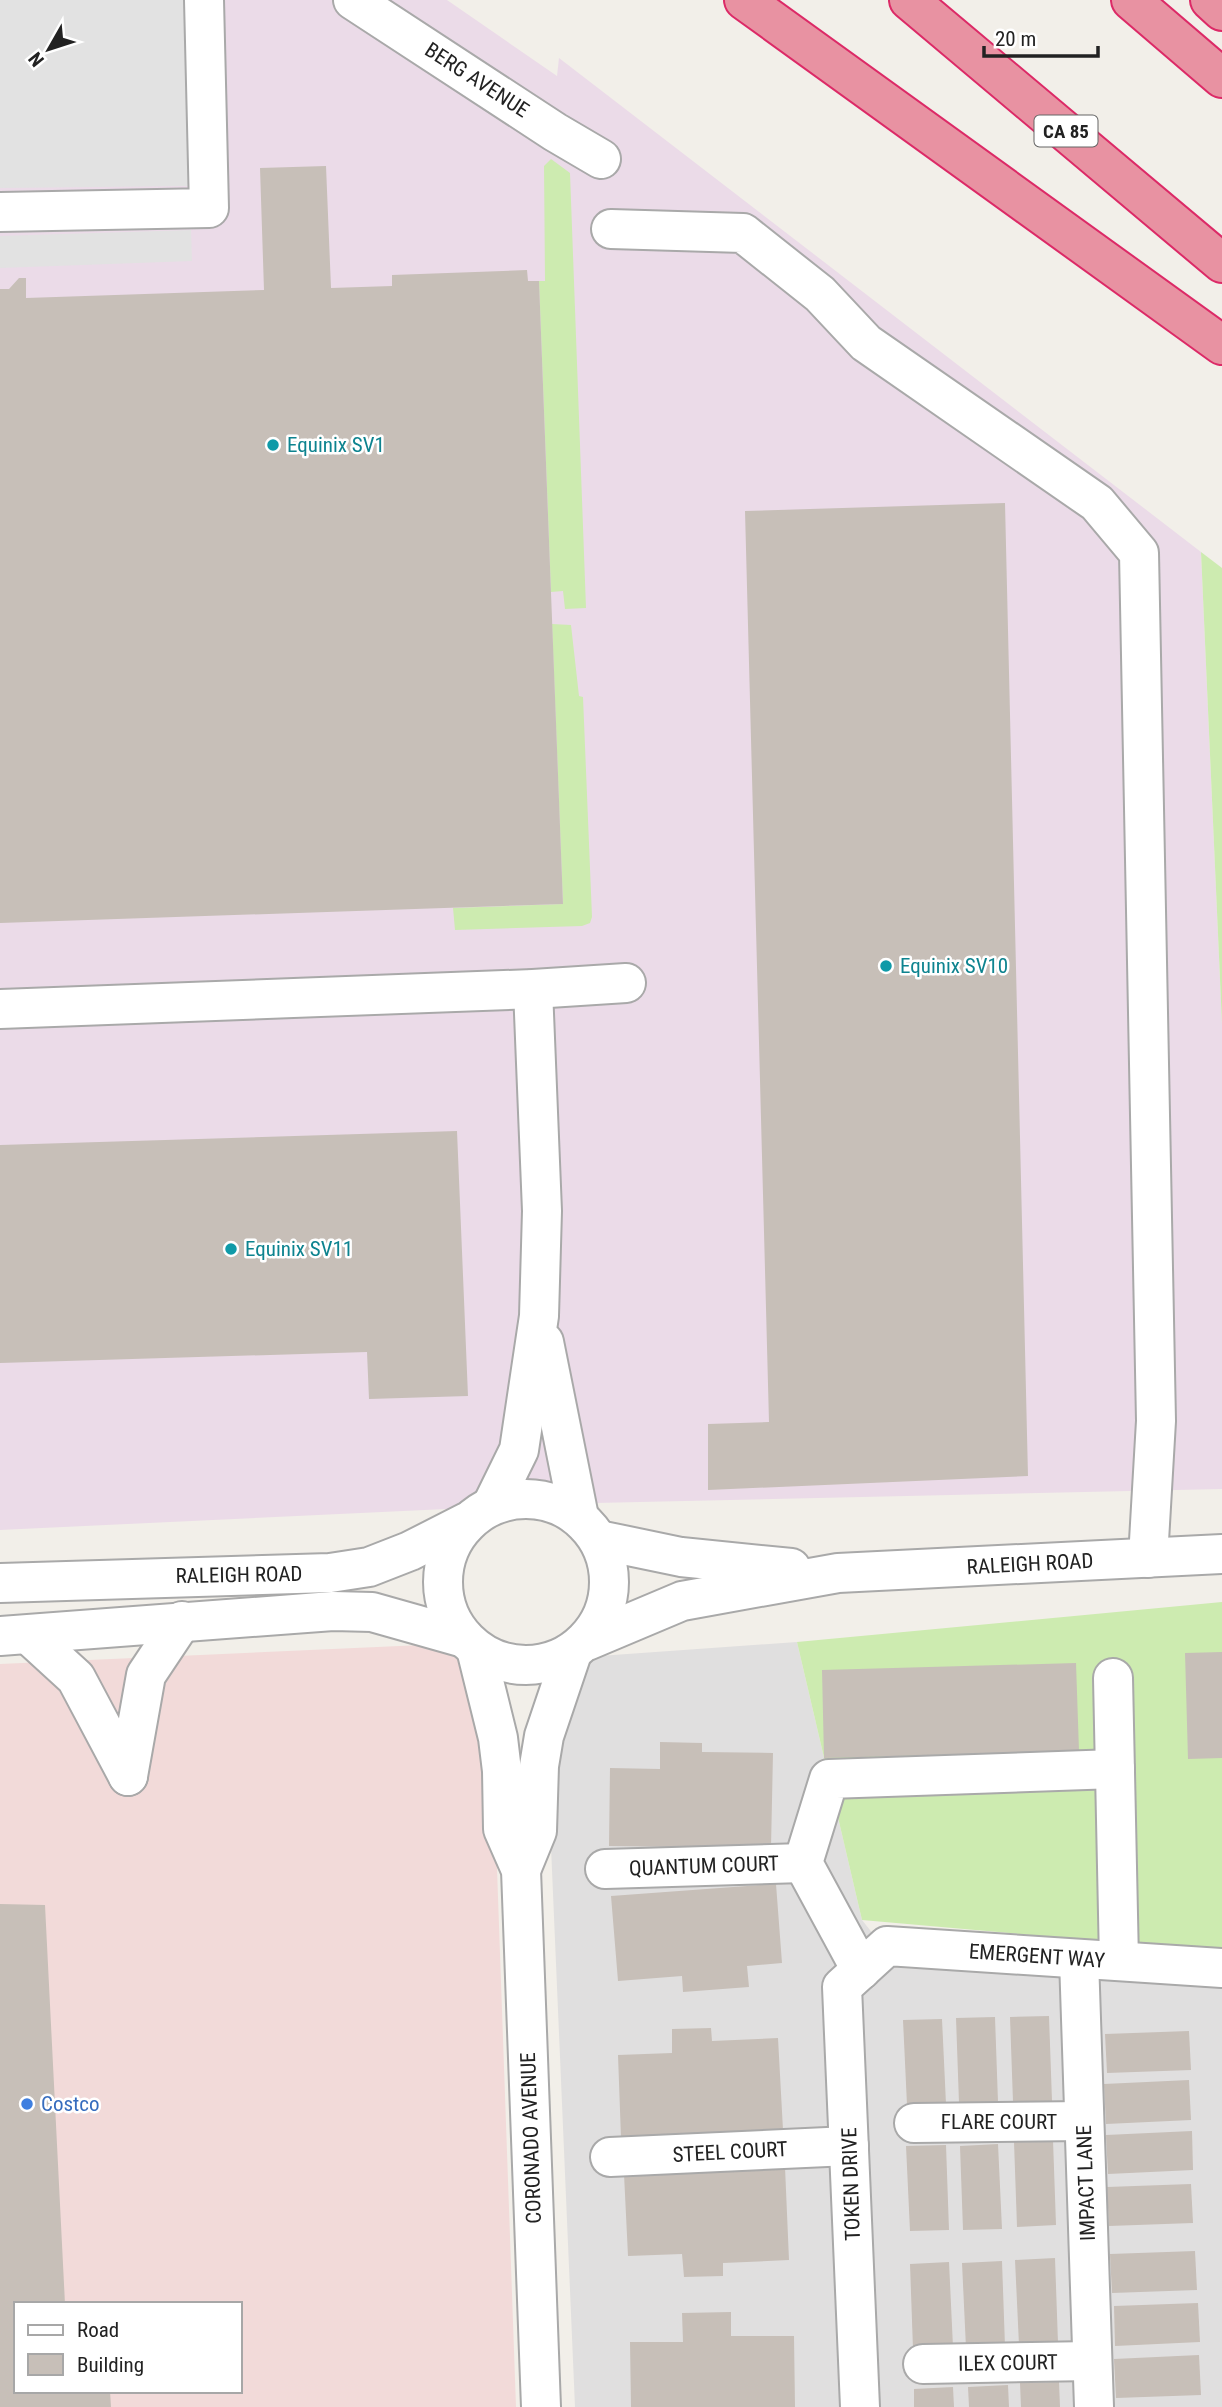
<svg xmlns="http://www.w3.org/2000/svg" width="1222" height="2407" viewBox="0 0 1222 2407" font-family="'Roboto Condensed',sans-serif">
<rect width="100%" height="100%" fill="#f2efe9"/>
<polygon fill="#e0dfdf" points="797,1642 862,1920 900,1968 1114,1977 1222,1988 1222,2407 575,2407 543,1660"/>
<path fill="#f2dad9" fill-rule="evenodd" d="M489,1642L516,2407H0V1664ZM16,2304H240V2391H16Z"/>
<polygon fill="#ebdbe8" points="0,0 447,0 557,76 559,58 1201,552 1222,1024 1222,1489 550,1504 0,1530"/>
<g fill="#cdebb0">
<polygon points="551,159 570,173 586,608 565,609 563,591 551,592 539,281 545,281 544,166"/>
<polygon points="1201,552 1222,568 1222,1024"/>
<polygon points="552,624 571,625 579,696 583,697 592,917 590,923 582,926 455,930 453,908 563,904"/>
<polygon points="1222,1602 1222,1952 862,1920 797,1642"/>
</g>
<g fill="#e2e2e2">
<polygon points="0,0 184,0 190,186 0,188"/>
<polygon points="191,230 192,261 0,268 0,236"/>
</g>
<g fill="#c7bfb8">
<polygon points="326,166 331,288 392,286 392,275 527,270 528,281 539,281 563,904 0,923 0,289 9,289 19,278 26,278 26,298 264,290 260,168"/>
<polygon points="1005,503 1028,1476 708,1490 708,1424 769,1422 745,511"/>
<polygon points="457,1131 468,1396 369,1399 367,1352 0,1363 0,1145"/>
<polygon points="1222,1652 1222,1758 1188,1759 1185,1653"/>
<polygon points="1076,1663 1079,1751 824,1758 822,1670"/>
<polygon points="660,1742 702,1743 702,1752 773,1753 771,1848 609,1846 610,1768 660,1769"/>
<polygon points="776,1884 782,1963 747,1966 749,1987 683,1992 682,1976 618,1981 611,1896"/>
<polygon points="0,1904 45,1905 65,2304 16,2304 16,2391 110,2391 111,2407 0,2407"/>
<polygon points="1049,2016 1052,2101 1013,2102 1010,2017"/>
<polygon points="995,2017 998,2102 959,2103 956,2018"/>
<polygon points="942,2019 946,2104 907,2105 903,2020"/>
<polygon points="711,2028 712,2041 778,2038 783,2130 621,2138 618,2055 672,2053 672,2029"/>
<polygon points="1189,2031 1191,2070 1107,2073 1105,2034"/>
<polygon points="1189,2080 1191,2120 1106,2124 1104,2084"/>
<polygon points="1192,2131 1193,2170 1108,2174 1106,2135"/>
<polygon points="1053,2140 1056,2225 1017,2227 1014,2142"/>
<polygon points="998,2144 1002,2229 963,2230 960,2146"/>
<polygon points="946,2145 949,2230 910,2231 906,2146"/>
<polygon points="785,2167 789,2260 723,2263 723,2276 684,2277 682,2254 628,2256 624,2174"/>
<polygon points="1191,2184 1193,2223 1109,2226 1107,2187"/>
<polygon points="1195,2251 1197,2290 1112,2293 1110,2254"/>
<polygon points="1055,2258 1058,2343 1019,2345 1015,2260"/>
<polygon points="1002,2261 1005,2346 966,2348 962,2263"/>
<polygon points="949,2262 953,2347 913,2349 910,2264"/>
<polygon points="1198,2303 1200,2342 1115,2346 1114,2306"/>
<polygon points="731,2312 731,2336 794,2336 795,2407 631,2407 630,2342 683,2342 682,2313"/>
<polygon points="1199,2355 1201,2395 1116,2398 1114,2359"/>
<polygon points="1059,2382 1060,2407 1021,2407 1020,2383"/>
<polygon points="1008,2385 1009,2407 969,2407 968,2387"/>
<polygon points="953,2387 954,2407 914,2407 914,2389"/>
</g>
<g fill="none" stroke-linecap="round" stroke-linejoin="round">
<defs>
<g id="minor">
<polyline points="353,0 555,132 601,159"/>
<polyline points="0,212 209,208 204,0"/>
<polyline points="611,229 743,233 820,294 866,343 1097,503 1139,553 1156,1421 1148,1558"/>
<polyline points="0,1009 533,989 626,983"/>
<polyline points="544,1342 579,1517"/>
<circle cx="526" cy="1582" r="83"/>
<polyline points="492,1505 519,1450 539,1316 542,1211 533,989"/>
<polyline points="599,1540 681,1557 791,1568"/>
<polyline points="0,1583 330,1573 369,1567 410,1551 467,1522"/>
<polyline points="29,1635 76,1678 128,1776"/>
<polyline points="0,1636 333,1611 372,1612 464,1638"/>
<polyline points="587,1641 682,1601 838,1573 1222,1554"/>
<polyline points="476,1649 498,1738 502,1771 503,1829 521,1870 541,2407"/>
<polyline points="1113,1678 1119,1961"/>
<polyline points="128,1776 146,1675 182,1621"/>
<polyline points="605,1869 803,1863"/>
<polyline points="521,1870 537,1831 539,1766 544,1736 572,1653"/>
<polyline points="1079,1959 1094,2407"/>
<polyline points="861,1970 803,1863 829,1779 1115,1769"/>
<polyline points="914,2123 1084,2121"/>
<polyline points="610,2157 849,2146"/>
<polyline points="923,2364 1092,2361"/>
<polyline points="860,2407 842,1987 887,1946 1222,1968"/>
</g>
<g id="highway">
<polyline points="744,0 1222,345"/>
<polyline points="909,0 1222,263"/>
<polyline points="1131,0 1222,78"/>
<polyline points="1210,0 1222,11"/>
</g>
</defs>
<use href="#minor" stroke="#a9a9a9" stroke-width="42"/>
<use href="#highway" stroke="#dc2a67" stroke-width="42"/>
<use href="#minor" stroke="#fff" stroke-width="38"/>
<use href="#highway" stroke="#e892a2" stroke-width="38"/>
</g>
<g fill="#0f9aa8" stroke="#fff" stroke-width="2.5">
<circle cx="273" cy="445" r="7"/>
<circle cx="886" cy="966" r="7"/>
<circle cx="231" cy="1249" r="7"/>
</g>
<circle fill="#3f7fe0" stroke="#fff" stroke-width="2.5" cx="27" cy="2104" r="7"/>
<g text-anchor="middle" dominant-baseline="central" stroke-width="5" stroke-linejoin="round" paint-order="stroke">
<rect fill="#fff" stroke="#646464" stroke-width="2" x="1034.5" y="115.5" width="63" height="31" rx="5"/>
<g font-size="19" font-weight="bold" fill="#222">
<text x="1066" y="131">CA 85</text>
</g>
<g font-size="21" fill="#222" stroke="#fff">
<text transform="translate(477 80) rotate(33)">BERG AVENUE</text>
<text transform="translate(1030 1564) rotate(-3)">RALEIGH ROAD</text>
<text transform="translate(239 1575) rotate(-1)">RALEIGH ROAD</text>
<text transform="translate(704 1866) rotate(-2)">QUANTUM COURT</text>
<text transform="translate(1037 1956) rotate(4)">EMERGENT WAY</text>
<text x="999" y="2122">FLARE COURT</text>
<text transform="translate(531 2138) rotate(-92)">CORONADO AVENUE</text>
<text transform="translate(730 2152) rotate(-3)">STEEL COURT</text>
<text transform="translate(1086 2183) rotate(-92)">IMPACT LANE</text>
<text transform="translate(851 2184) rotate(-92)">TOKEN DRIVE</text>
<text transform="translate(1008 2363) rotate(-1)">ILEX COURT</text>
</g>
<g font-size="21" fill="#0d838f" stroke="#fff" text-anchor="start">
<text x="287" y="445">Equinix SV1</text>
<text x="900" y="966">Equinix SV10</text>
<text x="245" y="1249">Equinix SV11</text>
</g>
<g font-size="21" fill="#366cbe" stroke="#fff" text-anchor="start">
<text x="41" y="2104">Costco</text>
</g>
</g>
<rect x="14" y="2302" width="228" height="91" fill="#ffffff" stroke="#a7a7a7" stroke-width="2"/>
<rect x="28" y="2325" width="35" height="10" fill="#ffffff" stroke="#a7a7a7" stroke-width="2"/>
<text x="77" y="2337" font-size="21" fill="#222222">Road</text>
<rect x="28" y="2354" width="35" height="21" fill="#c7bfb8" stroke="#a7a7a7" stroke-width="2"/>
<text x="77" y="2372" font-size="21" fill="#222222">Building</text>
<g transform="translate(49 49) rotate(231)" stroke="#ffffff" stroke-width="5" paint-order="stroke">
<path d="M0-5L12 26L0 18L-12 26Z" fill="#222222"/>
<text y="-10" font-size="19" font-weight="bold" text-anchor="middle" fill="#222222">N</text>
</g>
<path d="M984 46v10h114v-10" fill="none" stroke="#222222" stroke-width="3.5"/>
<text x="995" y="46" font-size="21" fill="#222222" stroke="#ffffff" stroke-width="5" paint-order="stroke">20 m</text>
</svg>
